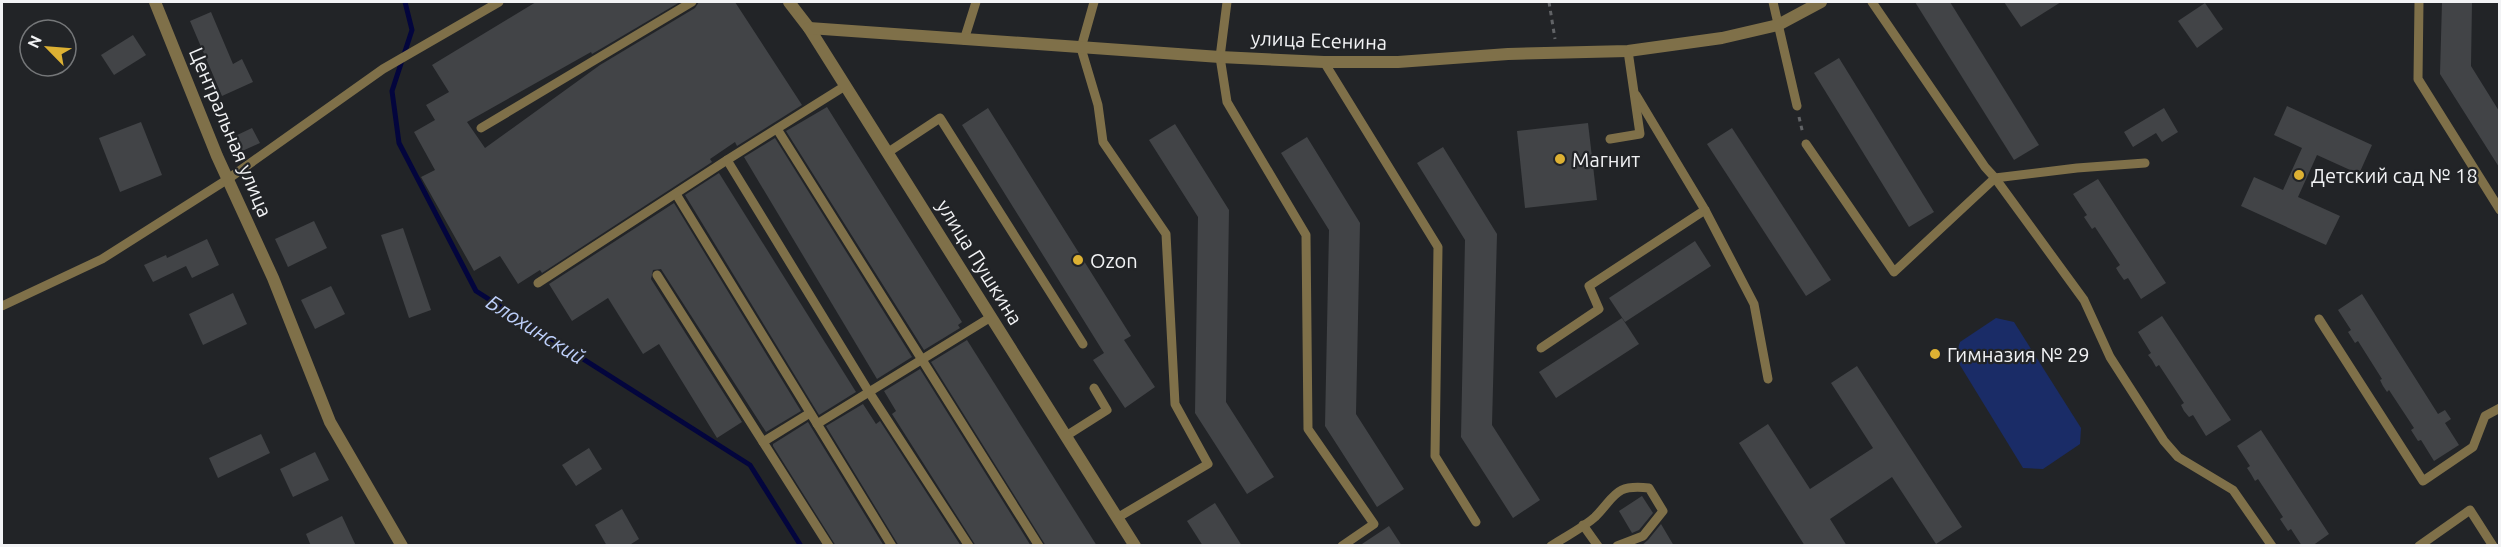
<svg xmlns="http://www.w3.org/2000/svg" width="2501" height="547" viewBox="0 0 2501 547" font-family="Ubuntu,sans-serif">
<rect width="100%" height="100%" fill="#222427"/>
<polygon fill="#1a2c67" points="1996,318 2014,322 2081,428 2080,444 2043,469 2023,468 1955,357 1960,342"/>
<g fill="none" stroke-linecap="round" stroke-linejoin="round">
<polyline stroke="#03053d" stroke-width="5" points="405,2 412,30 392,91 399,143 476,291 750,465 801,546"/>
</g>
<g fill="#424447">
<polygon points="536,2 680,2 592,54 591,52 467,122 485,148 600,65 695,8 699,2 735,2 802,105 737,146 735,142 710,159 712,162 542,273 540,270 518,284 500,256 474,271 421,177 435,170 414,132 435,120 426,105 449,92 432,65"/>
<polygon points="1915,2 1950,2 2039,145 2014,160"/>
<polygon points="2004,2 2061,2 2021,27"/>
<polygon points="2442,2 2472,2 2471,66 2499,111 2499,167 2440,74"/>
<polygon points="2205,3 2223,29 2197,48 2178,21"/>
<polygon points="211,12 233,64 242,59 253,82 222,96 190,21"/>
<polygon points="133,35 146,55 114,75 101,55"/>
<polygon points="1839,58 1934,212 1909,227 1814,73"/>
<polygon points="2287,106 2372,145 2359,174 2317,155 2298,197 2340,216 2326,245 2241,206 2254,177 2283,190 2302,148 2274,135"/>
<polygon points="827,107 962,322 958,325 960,328 924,350 786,131"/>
<polygon points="988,108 1131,336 1124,340 1155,387 1125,408 1093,360 1104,353 962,125"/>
<polygon points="2164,108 2178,132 2162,142 2156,133 2133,147 2124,132"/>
<polygon points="141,122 162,175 120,192 99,138"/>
<polygon points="1588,123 1597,200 1525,208 1517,131"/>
<polygon points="1175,124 1229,210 1226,402 1274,477 1247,494 1195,413 1198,217 1149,140"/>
<polygon points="252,128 260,143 240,152 233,137"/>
<polygon points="1732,128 1831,280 1806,296 1707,144"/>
<polygon points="1307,137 1360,223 1356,414 1404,489 1377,507 1325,426 1329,230 1281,153"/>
<polygon points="775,138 912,357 877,379 744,157"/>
<polygon points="1443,147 1497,234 1492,425 1540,500 1513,518 1461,437 1465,240 1417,163"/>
<polygon points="719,173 856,392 819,415 685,195"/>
<polygon points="2098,179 2166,283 2141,299 2128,278 2124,280 2119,273 2116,268 2120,265 2095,227 2092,229 2084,217 2087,215 2073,194"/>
<polygon points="674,203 801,411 766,432 661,269 653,270 651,279 742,422 717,438 659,344 643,354 608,298 572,321 549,284"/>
<polygon points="314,221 327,248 288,267 275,239"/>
<polygon points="403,228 431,310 409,318 381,235"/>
<polygon points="207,239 219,265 192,278 186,266 153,282 144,265 166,255 167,258"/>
<polygon points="1695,241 1711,266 1625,322 1609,298"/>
<polygon points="331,286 345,314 315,329 301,300"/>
<polygon points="233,293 247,324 203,345 189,314"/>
<polygon points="2362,294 2438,414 2445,410 2451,419 2445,423 2459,445 2434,461 2421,440 2418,441 2411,430 2414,428 2389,390 2387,392 2383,386 2380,380 2382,379 2358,341 2355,343 2348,332 2351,330 2338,310"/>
<polygon points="2162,316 2231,420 2206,436 2193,415 2189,417 2184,411 2181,405 2184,403 2159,365 2156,367 2152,360 2148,355 2151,353 2138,332"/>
<polygon points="1622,318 1639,344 1556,398 1539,372"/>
<polygon points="967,340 1097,546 1046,546 931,362"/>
<polygon points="1857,366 1962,527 1936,544 1892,477 1830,519 1847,546 1805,546 1739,443 1768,424 1810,489 1873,448 1831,383"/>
<polygon points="920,369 1031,546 976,546 892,414 896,411 884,391"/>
<polygon points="863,404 876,424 880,421 961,546 899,546 826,426"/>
<polygon points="808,422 811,427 884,546 836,546 773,446 773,444"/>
<polygon points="2261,430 2329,534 2312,546 2302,546 2291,529 2288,531 2280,519 2283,517 2258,479 2255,481 2251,474 2247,468 2250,466 2237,446"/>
<polygon points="261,434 270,453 218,478 209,458"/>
<polygon points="589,448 602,469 576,486 562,465"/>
<polygon points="315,452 329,480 293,497 280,469"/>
<polygon points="1642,496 1653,513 1639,530 1632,533 1619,511"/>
<polygon points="1215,503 1242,546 1203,546 1187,521"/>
<polygon points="622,509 639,539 628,546 607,546 595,525"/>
<polygon points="342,516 356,546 311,546 306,534"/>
<polygon points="1661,524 1674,546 1641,546 1648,540"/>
<polygon points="1389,526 1402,546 1359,546"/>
</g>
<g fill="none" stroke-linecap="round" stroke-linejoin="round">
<g stroke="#616366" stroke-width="3" stroke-dasharray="4.5 4.5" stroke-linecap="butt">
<polyline points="1549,2 1555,39"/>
<polyline points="1799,117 1803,134"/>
</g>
<g stroke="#7f7049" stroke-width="9">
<polyline points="1094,2 1081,48 1098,105 1103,142 1166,234 1175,404 1208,464 1117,518"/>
<polyline points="1227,2 1220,57 1227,102 1306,235 1308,429 1374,524 1342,546"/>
<polyline points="1773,2 1797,106"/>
<polyline points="1872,2 1985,167 1995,178 2084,300 2110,357 2164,441 2178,457 2233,490 2272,546"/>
<polyline points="2419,2 2418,79 2500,210"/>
<polyline points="964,40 976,2"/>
<polyline points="1324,62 1438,247 1435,456 1476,522"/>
<polyline points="1636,95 1705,210 1754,304 1768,379"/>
<polyline points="481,128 692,2"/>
<polyline points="777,129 1039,546"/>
<polyline points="1610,139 1640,134 1628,51"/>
<polyline points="1806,144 1894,272 1995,178 2077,168 2145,163"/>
<polyline points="887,153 940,118 1083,344"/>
<polyline points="727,160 869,392 969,546"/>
<polyline points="676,194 892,546"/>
<polyline points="657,275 829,546"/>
<polyline points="538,283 727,160 845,86"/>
<polyline points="2,306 102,259 228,179 383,69 499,2"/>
<polyline points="2319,319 2423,481 2473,447 2485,416 2500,408"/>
<polyline points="1541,348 1599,309 1589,286 1705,210"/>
<polyline points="817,424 991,317"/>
<polyline points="1066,436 1107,410 1094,388"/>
<polyline points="763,442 810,413"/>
<polyline points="1583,525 1598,546"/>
<path d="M1551,546C1564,537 1583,528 1595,517C1616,496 1614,484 1649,488L1663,511L1643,536L1617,546"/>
<polyline points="2419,546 2470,510 2493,546"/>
</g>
<g stroke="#7f7049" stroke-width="12">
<polyline points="155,2 217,156 273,278 330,422 402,546"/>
<polyline points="789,2 809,28 1135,546"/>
<polyline points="809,28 1220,57 1324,62 1398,62 1508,54 1628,51 1722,38 1778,25 1821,2"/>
</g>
</g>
<g fill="#ddb133" stroke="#222427" stroke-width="2">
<circle cx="1560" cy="159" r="6"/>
<circle cx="2299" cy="175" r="6"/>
<circle cx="1078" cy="260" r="6"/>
<circle cx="1935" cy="354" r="6"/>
</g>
<g text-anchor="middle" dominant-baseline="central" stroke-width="4.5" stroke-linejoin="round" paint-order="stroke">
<g font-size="20" fill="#f2f3f5" stroke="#222427">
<text transform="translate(1319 40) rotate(2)">улица Есенина</text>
<text transform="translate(231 132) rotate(67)">Центральная улица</text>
<text transform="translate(980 262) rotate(58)">улица Пушкина</text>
</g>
<g font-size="20" fill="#f2f3f5" stroke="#222427" text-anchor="start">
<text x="1572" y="159">Магнит</text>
<text x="2311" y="175">Детский сад № 18</text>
<text x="1090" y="260">Ozon</text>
<text x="1947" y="354">Гимназия № 29</text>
</g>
<g font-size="21" font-style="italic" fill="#bdcffa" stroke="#222427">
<text transform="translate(536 329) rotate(32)">Блохинский</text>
</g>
</g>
<rect width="2501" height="547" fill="none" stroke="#f2f3f5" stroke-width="6"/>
<g transform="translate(48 48) rotate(295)"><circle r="28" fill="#222427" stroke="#757779" stroke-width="1.5"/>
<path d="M0-4.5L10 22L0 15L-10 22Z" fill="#ddb133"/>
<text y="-9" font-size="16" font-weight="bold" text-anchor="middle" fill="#f2f3f5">N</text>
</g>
</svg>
